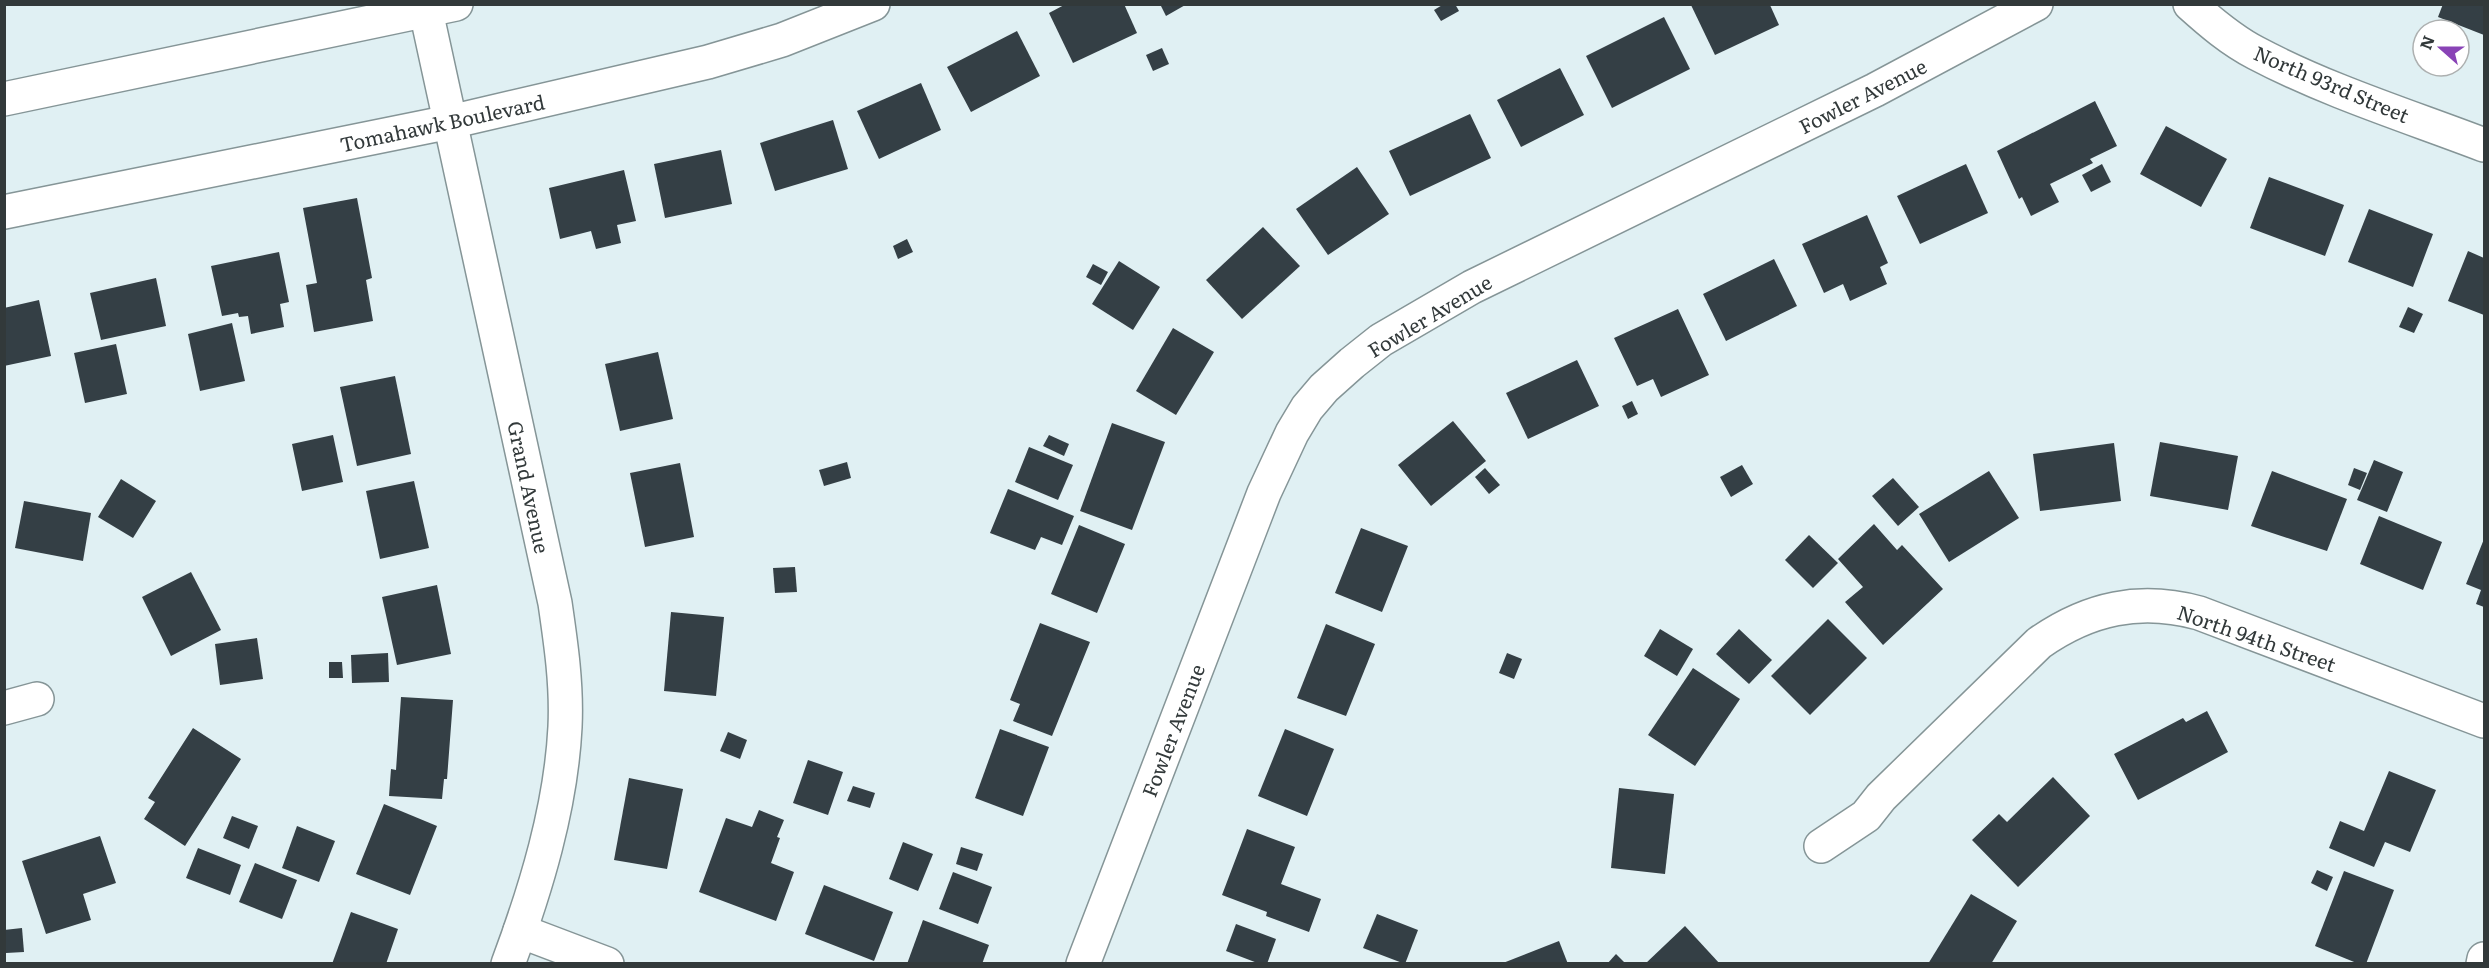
<svg xmlns="http://www.w3.org/2000/svg" width="2489" height="968" viewBox="0 0 2489 968" font-family="Literata,serif">
<rect width="100%" height="100%" fill="#e0f0f3"/>
<g fill="#343f45">
<polygon points="1066,4 1124,4 1137,33 1073,63 1049,13"/>
<polygon points="1160,4 1187,4 1166,16"/>
<polygon points="1444,4 1455,4 1459,11 1441,21 1434,10"/>
<polygon points="2443,4 2484,4 2484,35 2438,17"/>
<polygon points="1691,5 1770,5 1779,25 1715,55"/>
<polygon points="1664,17 1690,69 1612,108 1586,56"/>
<polygon points="1017,31 1040,76 971,112 947,67"/>
<polygon points="1162,48 1169,64 1153,71 1146,55"/>
<polygon points="1560,68 1584,115 1521,147 1497,100"/>
<polygon points="921,83 941,130 879,159 857,111"/>
<polygon points="2095,101 2117,146 2090,159 2093,163 2050,184 2059,202 2031,216 2022,197 2019,199 1997,151"/>
<polygon points="1470,114 1491,158 1410,196 1389,151"/>
<polygon points="833,120 848,169 775,191 760,143"/>
<polygon points="2166,126 2227,159 2201,207 2140,174"/>
<polygon points="721,150 732,204 665,218 654,164"/>
<polygon points="1966,164 1988,213 1920,244 1897,196"/>
<polygon points="2102,164 2111,182 2091,192 2082,175"/>
<polygon points="1357,167 1389,214 1328,255 1296,209"/>
<polygon points="624,170 636,221 617,225 621,243 596,249 591,231 560,239 549,188"/>
<polygon points="2269,177 2344,205 2325,256 2250,228"/>
<polygon points="357,198 372,278 366,280 373,321 314,332 306,285 317,283 303,208"/>
<polygon points="2369,209 2433,234 2413,287 2348,262"/>
<polygon points="1867,215 1888,263 1880,267 1887,284 1850,301 1843,284 1824,293 1802,244"/>
<polygon points="1263,227 1300,266 1242,319 1206,280"/>
<polygon points="907,239 913,252 898,259 893,246"/>
<polygon points="2468,251 2484,258 2484,315 2448,301"/>
<polygon points="279,252 289,302 280,304 284,327 251,334 248,316 239,317 238,313 222,316 211,266"/>
<polygon points="1774,259 1797,306 1726,341 1703,294"/>
<polygon points="1119,261 1160,287 1133,330 1092,304"/>
<polygon points="1093,264 1108,272 1101,285 1086,277"/>
<polygon points="156,278 166,326 101,340 90,293"/>
<polygon points="39,300 51,356 4,366 4,308"/>
<polygon points="2408,307 2423,314 2414,333 2399,327"/>
<polygon points="1678,309 1709,375 1661,397 1653,379 1637,386 1614,338"/>
<polygon points="232,323 245,381 200,391 188,334"/>
<polygon points="1173,328 1214,352 1176,415 1136,391"/>
<polygon points="116,344 127,394 85,403 74,353"/>
<polygon points="658,352 673,419 620,431 605,364"/>
<polygon points="1577,360 1599,406 1528,439 1506,393"/>
<polygon points="395,376 411,454 357,466 340,387"/>
<polygon points="1632,401 1638,414 1628,419 1622,406"/>
<polygon points="1453,421 1486,461 1431,506 1398,465"/>
<polygon points="1112,423 1165,442 1132,530 1080,511"/>
<polygon points="333,435 343,482 302,491 292,444"/>
<polygon points="1049,435 1069,444 1064,456 1043,446"/>
<polygon points="2160,442 2238,456 2228,510 2150,496"/>
<polygon points="2114,443 2121,501 2040,511 2033,454"/>
<polygon points="1029,447 1073,465 1058,500 1015,482"/>
<polygon points="2374,460 2403,472 2387,512 2357,500"/>
<polygon points="847,462 851,478 824,486 819,470"/>
<polygon points="680,463 694,537 645,547 630,473"/>
<polygon points="1742,465 1753,484 1731,497 1720,477"/>
<polygon points="1485,468 1500,485 1489,494 1475,477"/>
<polygon points="2354,468 2367,473 2360,490 2348,485"/>
<polygon points="1989,471 2019,518 1949,562 1919,514"/>
<polygon points="2272,471 2347,499 2327,551 2251,526"/>
<polygon points="1893,478 1919,507 1898,526 1872,496"/>
<polygon points="121,479 156,501 133,538 98,517"/>
<polygon points="414,481 429,548 380,559 366,491"/>
<polygon points="1008,489 1074,516 1062,545 1041,537 1035,550 990,533"/>
<polygon points="24,501 91,513 83,561 15,548"/>
<polygon points="2379,516 2442,542 2423,590 2360,564"/>
<polygon points="1874,524 1897,550 1902,545 1943,589 1883,645 1845,602 1863,587 1838,559"/>
<polygon points="1079,525 1125,544 1097,613 1051,594"/>
<polygon points="1361,528 1408,546 1382,612 1335,593"/>
<polygon points="1809,535 1838,563 1813,588 1785,560"/>
<polygon points="2484,539 2484,607 2476,604 2481,590 2466,584"/>
<polygon points="795,567 797,592 775,593 773,568"/>
<polygon points="191,572 221,630 171,656 142,597"/>
<polygon points="437,585 451,654 397,665 382,597"/>
<polygon points="671,612 724,617 716,696 664,691"/>
<polygon points="1828,619 1867,658 1810,715 1771,676"/>
<polygon points="1040,623 1090,642 1052,736 1013,721 1020,704 1010,700"/>
<polygon points="1326,624 1375,644 1346,716 1297,698"/>
<polygon points="1660,629 1693,649 1677,676 1644,656"/>
<polygon points="1739,629 1772,660 1749,684 1716,654"/>
<polygon points="257,638 263,679 220,685 215,644"/>
<polygon points="388,653 389,682 352,683 351,655"/>
<polygon points="1507,653 1522,659 1514,679 1499,673"/>
<polygon points="329,662 342,662 343,678 329,678"/>
<polygon points="1693,668 1740,699 1695,766 1648,735"/>
<polygon points="401,697 453,700 447,779 444,779 442,799 389,796 391,769 396,770"/>
<polygon points="2207,711 2228,752 2138,800 2114,754 2183,718 2186,722"/>
<polygon points="193,728 241,759 185,846 144,819 155,802 148,798"/>
<polygon points="1000,729 1049,747 1023,816 975,798"/>
<polygon points="1285,729 1334,749 1307,816 1258,796"/>
<polygon points="728,732 747,740 740,759 720,751"/>
<polygon points="808,760 843,772 828,815 793,803"/>
<polygon points="2389,771 2436,790 2410,852 2385,842 2374,867 2329,848 2340,821 2364,831"/>
<polygon points="2053,777 2090,816 2018,887 1972,840 1999,814 2007,822"/>
<polygon points="629,778 683,789 667,869 614,860"/>
<polygon points="853,786 875,793 870,808 847,801"/>
<polygon points="1619,788 1674,794 1665,874 1611,868"/>
<polygon points="384,804 437,826 410,895 356,874"/>
<polygon points="759,810 784,820 777,837 780,838 771,863 794,872 776,921 699,892 726,818 752,827"/>
<polygon points="232,816 258,826 249,849 223,838"/>
<polygon points="297,826 335,841 319,882 282,868"/>
<polygon points="1247,829 1295,847 1281,884 1321,899 1309,932 1266,916 1267,912 1222,895"/>
<polygon points="100,836 116,883 83,894 91,920 46,934 22,861"/>
<polygon points="903,842 933,854 918,891 889,879"/>
<polygon points="961,847 983,854 977,871 956,864"/>
<polygon points="198,848 241,865 230,895 186,878"/>
<polygon points="255,863 297,880 282,919 239,902"/>
<polygon points="2317,870 2333,877 2327,891 2311,883"/>
<polygon points="2344,871 2394,890 2366,964 2359,964 2315,946"/>
<polygon points="953,872 992,887 978,924 939,909"/>
<polygon points="824,885 893,912 874,961 805,934"/>
<polygon points="1971,894 2017,921 1991,964 1928,964"/>
<polygon points="351,912 398,929 386,964 332,964"/>
<polygon points="1377,914 1418,930 1405,964 1363,948"/>
<polygon points="923,920 989,945 982,964 907,964"/>
<polygon points="1236,924 1276,939 1267,964 1260,964 1226,951"/>
<polygon points="1685,926 1720,964 1645,964"/>
<polygon points="22,928 24,952 6,953 4,930"/>
<polygon points="1559,941 1568,964 1503,964 1503,963"/>
<polygon points="1616,954 1626,964 1607,964"/>
</g>
<g fill="none" stroke-linecap="round" stroke-linejoin="round">
<defs>
<g id="minor">
<path d="M2190,4C2210,22 2231,40 2256,53C2328,91 2408,116 2484,145"/>
<path d="M426,11L555,603C561,644 567,685 565,727C561,807 536,889 508,964"/>
<polyline points="4,99 456,4"/>
<polyline points="4,212 450,122 708,62 782,40 873,4"/>
<polyline points="4,708 37,699"/>
<path d="M1821,846L1866,816L1881,797L2039,643C2089,608 2140,597 2199,613L2484,721"/>
<polyline points="520,931 607,964"/>
<polyline points="1083,964 1264,493 1292,433 1307,408 1324,388 1352,363 1381,340 1472,287 1875,90 2036,4"/>
<polyline points="2483,964 2484,959"/>
</g>
</defs>
<use href="#minor" stroke="#859597" stroke-width="36"/>
<use href="#minor" stroke="#fff" stroke-width="33"/>
</g>
<g text-anchor="middle" dominant-baseline="central" stroke-width="6" stroke-linejoin="round" paint-order="stroke">
<g font-size="20" fill="#32393a" stroke="#fff">
<text transform="translate(2332 83) rotate(23)">North 93rd Street</text>
<text transform="translate(1862 95) rotate(-27)">Fowler Avenue</text>
<text transform="translate(442 122) rotate(-12)">Tomahawk Boulevard</text>
<text transform="translate(1429 315) rotate(-31)">Fowler Avenue</text>
<text transform="translate(530 487) rotate(78)">Grand Avenue</text>
<text transform="translate(2257 637) rotate(19)">North 94th Street</text>
<text transform="translate(1172 730) rotate(-69)">Fowler Avenue</text>
</g>
</g>
<rect width="2489" height="968" fill="none" stroke="#32393a" stroke-width="12"/>
<g transform="translate(2441 48) rotate(291)"><circle r="28" fill="#ffffff" stroke="#adb0b0" stroke-width="1.5"/>
<path d="M0-4.5L10 22L0 15L-10 22Z" fill="#8943b6"/>
<text y="-9" font-size="16" font-weight="bold" text-anchor="middle" fill="#32393a">N</text>
</g>
</svg>
